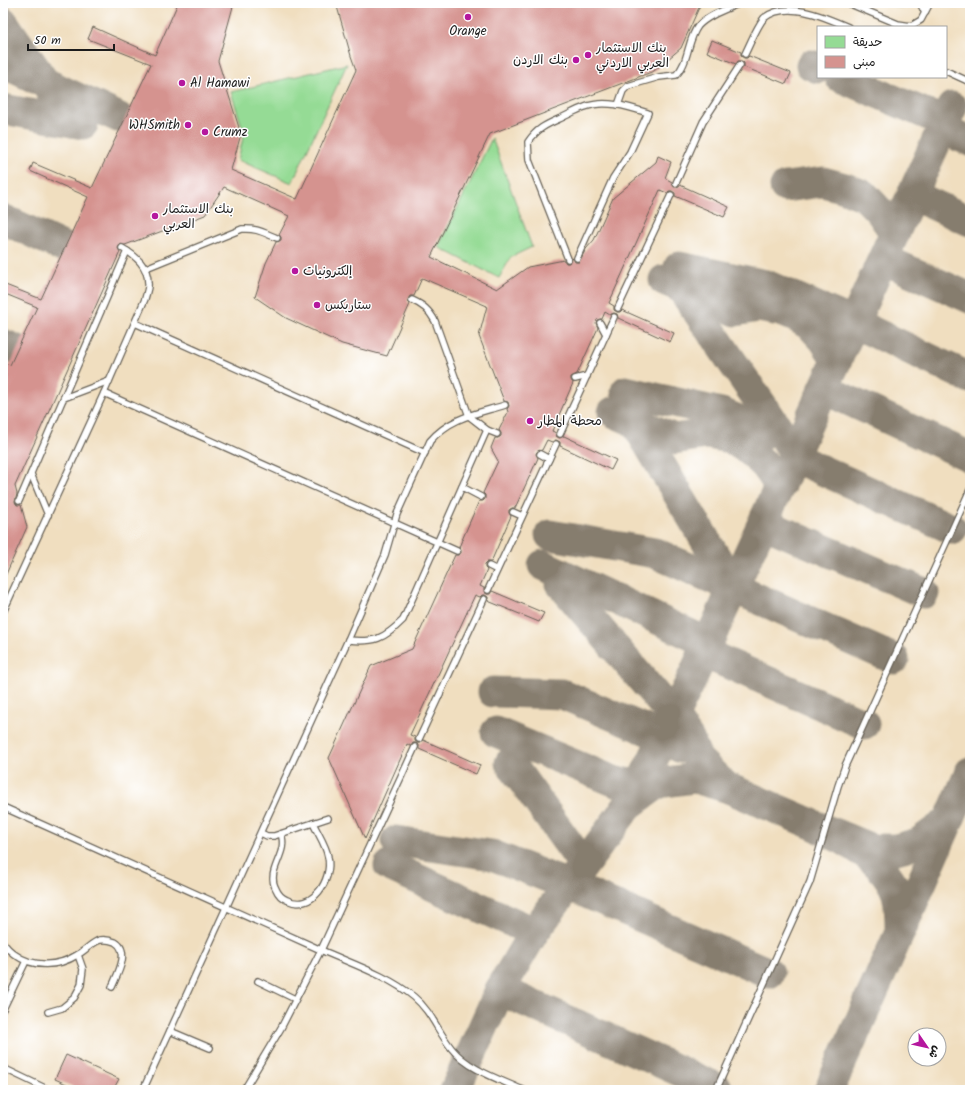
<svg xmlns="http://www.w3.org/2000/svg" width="973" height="1093" viewBox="0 0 973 1093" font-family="Kalam,'Playpen Sans Arabic',sans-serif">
<rect width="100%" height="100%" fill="#fff"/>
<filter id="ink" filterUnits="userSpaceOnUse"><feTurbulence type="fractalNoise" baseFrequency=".025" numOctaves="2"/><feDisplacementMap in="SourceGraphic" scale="8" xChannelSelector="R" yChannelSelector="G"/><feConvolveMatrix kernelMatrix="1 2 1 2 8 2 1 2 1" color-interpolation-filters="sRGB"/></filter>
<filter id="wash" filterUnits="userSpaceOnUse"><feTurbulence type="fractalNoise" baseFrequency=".012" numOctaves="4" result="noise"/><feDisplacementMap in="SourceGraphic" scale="16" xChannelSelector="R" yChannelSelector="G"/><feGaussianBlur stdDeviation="0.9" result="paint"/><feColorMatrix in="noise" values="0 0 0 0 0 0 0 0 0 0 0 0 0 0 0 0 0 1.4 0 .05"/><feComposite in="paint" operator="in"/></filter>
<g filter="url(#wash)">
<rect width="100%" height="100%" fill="#f0debf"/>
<g fill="#95db95" stroke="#587c58">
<path d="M886,3H914C904,11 896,7 886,3Z"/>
<polygon points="347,64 292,183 238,160 244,133 231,92"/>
<polygon points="492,138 532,247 511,257 499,278 438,247"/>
</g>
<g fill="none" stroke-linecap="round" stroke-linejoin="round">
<g stroke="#867d6e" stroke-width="31">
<polyline points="3,22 72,122"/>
<polyline points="3,63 118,117"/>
<polyline points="811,65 818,68"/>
<polyline points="840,77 945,122"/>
<polyline points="3,109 83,124"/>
<polyline points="942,129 970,141"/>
<polyline points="785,187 823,182 845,188 865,196 881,213 895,233"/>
<polyline points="912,195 970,221"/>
<polyline points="3,219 61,246"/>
<polyline points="883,259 970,298"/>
<polyline points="679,267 766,285 854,323 970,378"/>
<polyline points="664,280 736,311 758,307 780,311 798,318 811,326 824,340 837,360"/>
<polyline points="686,295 795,453"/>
<polyline points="3,344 15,349"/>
<polyline points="824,389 970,457"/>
<polyline points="626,391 722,413 768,432"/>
<polyline points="613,412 674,439 707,434 730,438 750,451 766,466 780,486"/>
<polyline points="635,422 734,588"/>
<polyline points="793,457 952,529"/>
<polyline points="763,523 924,593"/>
<polyline points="550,535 655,553 894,659"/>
<polyline points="543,565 708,643"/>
<polyline points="561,584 673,716 689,739 698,760 726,787"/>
<polyline points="704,653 864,724"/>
<polyline points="493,692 562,694 663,737 681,748"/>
<polyline points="496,732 616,782 641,785 659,783"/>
<polyline points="510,763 583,864"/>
<polyline points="630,804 659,783 695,778 726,787 819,827"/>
<polyline points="396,841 492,855 568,885 769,973"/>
<polyline points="389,866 534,932"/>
<path d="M900,932C900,920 900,906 897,894C889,871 870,855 849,843C839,837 828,833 819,827L872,849H896L918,843L946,823"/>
<polyline points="500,990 717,1088"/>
<path d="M455,1090L500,990L534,932L627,807C651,769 667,727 688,687L952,107"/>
<polyline points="829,1090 900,932 970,772"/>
</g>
</g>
<g id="blocks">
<g fill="#d5938f">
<polygon points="178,3 234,3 218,61 241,134 231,170 297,199 356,70 351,56 336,3 701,3 681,48 654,71 490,134 431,257 497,289 528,267 564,260 566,263 569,263 573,258 575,262 579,262 586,249 594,240 613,198 656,162 658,156 671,162 665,178 672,182 674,187 677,187 680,185 729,207 724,217 675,196 675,193 672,191 669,191 667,193 660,190 609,303 614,306 614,310 617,312 620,312 622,310 674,333 670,342 618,318 617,314 614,313 610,315 605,312 602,319 600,319 597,320 596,323 598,328 577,374 571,377 571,380 573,383 552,431 556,433 556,436 559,438 564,436 616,460 611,470 560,446 560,442 556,440 552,442 547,440 542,450 537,452 536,454 538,458 515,508 512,508 509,510 509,513 511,516 491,562 487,562 485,564 485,568 487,570 480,586 484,588 484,592 487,594 490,594 492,591 544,613 539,622 488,601 488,597 485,595 482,595 480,597 475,595 410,735 415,737 415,741 418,743 421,743 423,740 480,765 476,774 419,749 419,745 416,743 413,743 411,746 407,744 365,839 329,758 371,666 412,649 455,555 458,555 461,553 461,550 459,547 479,501 483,501 485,499 485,495 483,493 498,461 491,448 495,438 498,438 501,436 501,433 499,430 508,412 507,409 509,406 508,402 504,401 479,336 487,306 422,278 414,296 410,296 408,299 408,302 410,304 387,356 342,344 286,318 255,297 266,263 276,242 281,240 281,237 279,235 289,216 224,187 205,215 125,245 120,245 118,248 120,252 15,486 17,494 15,502 17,505 21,505 27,527 3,581 3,382 6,375 3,373 3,362 10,365 37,307 3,293 3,284 41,299 88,197 30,171 33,163 92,188 151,64 88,39 93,27 155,55"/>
<polygon points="712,40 741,52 741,56 744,58 747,58 749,56 791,73 786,84 744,67 744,63 742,61 738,61 736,64 707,52"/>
<polygon points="66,1055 119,1079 113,1090 80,1090 55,1079"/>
</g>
</g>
</g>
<g filter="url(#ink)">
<use href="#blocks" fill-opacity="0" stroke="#666055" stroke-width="1"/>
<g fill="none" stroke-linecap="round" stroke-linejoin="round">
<defs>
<g id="service">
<polyline points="848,3 898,24 911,26 921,20 930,3"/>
<polyline points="920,3 925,13"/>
<path d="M745,54C751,42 756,28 764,18C786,0 823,16 848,27"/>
<polyline points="946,71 970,82"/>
<path d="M618,105L623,91L628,86L659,77L676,75C689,63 687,40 698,26C708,15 727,9 740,3"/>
<polyline points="676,183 703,122 740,65"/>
<path d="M568,259L529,160L528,142C537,129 545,125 559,119C568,115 576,110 585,107C605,99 629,107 648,113L630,152L613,178L577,258"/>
<path d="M146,268L242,229C257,228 264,233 277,238"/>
<path d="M412,300C423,305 429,310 435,321L469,416L487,430L497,434"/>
<polyline points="618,308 671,195"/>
<polyline points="135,323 425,453"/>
<polyline points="600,323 606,334"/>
<polyline points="575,379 587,376"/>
<polyline points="104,393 457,551"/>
<polyline points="64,398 109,381"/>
<polyline points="560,434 614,317"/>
<polyline points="540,454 549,459"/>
<polyline points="31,474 48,515"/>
<polyline points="462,487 481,497"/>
<polyline points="19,501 127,251"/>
<polyline points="513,512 522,516"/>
<polyline points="489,566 497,570"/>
<polyline points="488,590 556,444"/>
<path d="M3,612L104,393L145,299C146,294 149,288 148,283C148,266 136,256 122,248"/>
<path d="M348,640C374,643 384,639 403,620L487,430"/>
<polyline points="419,739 484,599"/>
<path d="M415,747L321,950C352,964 387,975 414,997C431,1011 438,1032 452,1049C469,1070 499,1079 523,1090"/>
<polyline points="3,807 321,950 281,1028 244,1090"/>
<polyline points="261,833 267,836 274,836 328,818"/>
<path d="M281,834C289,854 265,870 276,889C278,894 282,898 287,900C312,912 333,880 328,857C326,845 318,834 313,823"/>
<path d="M3,943C6,947 10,951 14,954C33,968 58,967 77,955C85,951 92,942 100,940C106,939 110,940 115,942C131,951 117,975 112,987"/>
<polyline points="258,981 295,999"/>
<polyline points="3,1009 26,961"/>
<polyline points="48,1012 62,1008 74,998 81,985 83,969 78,955"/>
<polyline points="170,1031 210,1048"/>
<polyline points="3,1068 49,1090"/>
<polyline points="245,1087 251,1090"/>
<path d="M143,1090L348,640L385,555L397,514L430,441C451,417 476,414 505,405"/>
<polyline points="716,1090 810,882 838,786 845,766 970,490"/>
</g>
</defs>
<use href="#service" stroke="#666055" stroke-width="8"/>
<use href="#service" stroke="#fff" stroke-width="5.5"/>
</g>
</g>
<g fill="#b5179e" stroke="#fff" stroke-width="1.5">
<circle cx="468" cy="17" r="4"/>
<circle cx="588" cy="55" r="4"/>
<circle cx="576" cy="60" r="4"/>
<circle cx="182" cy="83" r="4"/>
<circle cx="188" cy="125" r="4"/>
<circle cx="205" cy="132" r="4"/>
<circle cx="155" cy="216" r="4"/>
<circle cx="295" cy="271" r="4"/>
<circle cx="317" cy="305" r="4"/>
<circle cx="530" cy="421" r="4"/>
</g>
<g text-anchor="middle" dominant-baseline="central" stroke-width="3" stroke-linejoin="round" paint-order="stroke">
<g font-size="13" fill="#1c1c1c" stroke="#fff" text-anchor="start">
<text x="468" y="31" text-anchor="middle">Orange</text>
<text x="596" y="48">بنك الاستثمار<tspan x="596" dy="15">العربي الاردني</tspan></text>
<text x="568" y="60" text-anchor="end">بنك الاردن</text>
<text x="190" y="83">Al Hamawi</text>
<text x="180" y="125" text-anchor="end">WHSmith</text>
<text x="213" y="132">Crumz</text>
<text x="163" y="209">بنك الاستثمار<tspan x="163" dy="15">العربي</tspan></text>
<text x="303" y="271">إلكترونيات</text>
<text x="325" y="305">ستاربكس</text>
<text x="538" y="421">محطة المطار</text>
</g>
</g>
<rect width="973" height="1093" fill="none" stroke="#fff" stroke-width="16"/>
<rect x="817" y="26" width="130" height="52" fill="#ffffff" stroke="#a4a4a4"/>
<rect x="825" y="36" width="20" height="12" fill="#95db95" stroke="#a4a4a4"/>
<text x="853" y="46" font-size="12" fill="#1c1c1c">حديقة</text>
<rect x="825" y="56" width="20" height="12" fill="#d5938f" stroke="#a4a4a4"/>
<text x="853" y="66" font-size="12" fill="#1c1c1c">مبنى</text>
<g transform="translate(927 1047) rotate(124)"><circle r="19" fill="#ffffff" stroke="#a4a4a4"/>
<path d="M0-3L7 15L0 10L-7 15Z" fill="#b5179e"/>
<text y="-6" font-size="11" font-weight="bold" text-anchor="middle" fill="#1c1c1c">ش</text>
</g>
<path d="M28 44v6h86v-6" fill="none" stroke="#1c1c1c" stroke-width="2"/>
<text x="34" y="44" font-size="12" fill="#1c1c1c" stroke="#ffffff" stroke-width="3" paint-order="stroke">50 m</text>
</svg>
